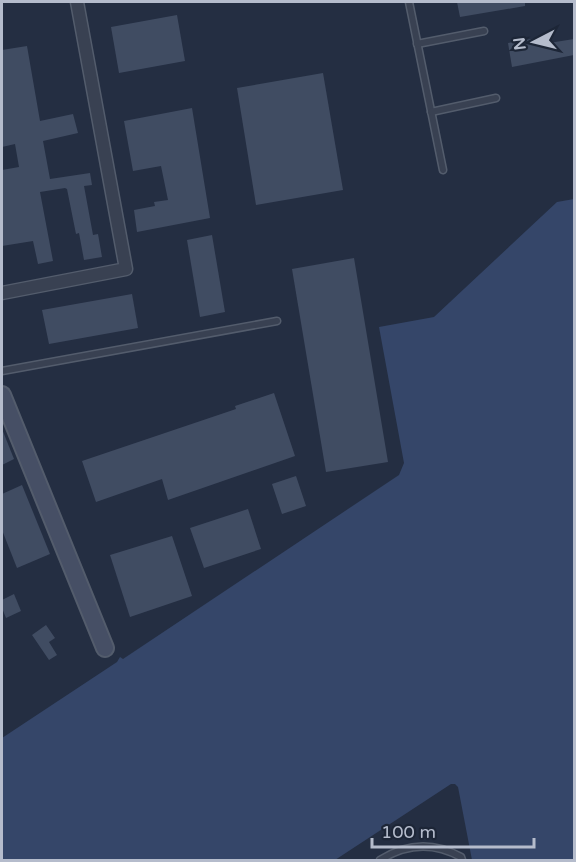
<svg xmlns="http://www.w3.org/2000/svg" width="576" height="862" viewBox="0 0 576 862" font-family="'Varela Round',sans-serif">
<rect width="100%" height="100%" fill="#242e42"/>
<polygon fill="#354669" points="574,199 574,860 472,860 458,787 455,784 451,784 335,860 2,860 2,738 117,662 120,657 123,659 399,475 404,463 379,327 434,317 557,202"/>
<g fill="#404c62">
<polygon points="457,2 525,2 525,6 460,17"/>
<polygon points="177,15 185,61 119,73 111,27"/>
<polygon points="548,36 549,43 574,39 574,55 512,67 508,43"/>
<polygon points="27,46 40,121 73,114 78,133 43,141 50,179 90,173 92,185 84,186 93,235 98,234 102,257 84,260 79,233 76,234 67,189 65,188 40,192 53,261 38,264 33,241 2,246 2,170 19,167 15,144 2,147 2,50"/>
<polygon points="323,73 343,190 256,205 237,88"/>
<polygon points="192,108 210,218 137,232 134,210 155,206 154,202 168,200 161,166 133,171 124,121"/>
<polygon points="212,235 225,312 200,317 187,240"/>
<polygon points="354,258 388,462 326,472 292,269"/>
<polygon points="132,294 138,328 49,344 42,310"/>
<polygon points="274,393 295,456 168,500 162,479 96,502 82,461 236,409 235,406"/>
<polygon points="2,429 14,459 2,465"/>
<polygon points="296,476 306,506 282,514 272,484"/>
<polygon points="22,485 50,554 17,568 2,530 2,494"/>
<polygon points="248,509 261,549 204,568 190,528"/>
<polygon points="172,536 192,596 130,617 110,555"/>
<polygon points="14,594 21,611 6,618 2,608 2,600"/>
<polygon points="46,625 55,638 49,642 57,655 49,660 32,635"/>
</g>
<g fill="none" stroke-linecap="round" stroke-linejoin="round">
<defs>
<g id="lane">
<polyline points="409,2 443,170"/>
<polyline points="417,44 484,31"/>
<polyline points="431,112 496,98"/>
<polyline points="2,371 277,321"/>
<path d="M380,860C407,843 434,842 461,857L462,860"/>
</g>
<polyline id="street" points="2,293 126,269 77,2"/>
<polyline id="secondary" points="2,395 105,648"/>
</defs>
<use href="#lane" stroke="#535c6c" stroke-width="9"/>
<use href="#street" stroke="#535c6c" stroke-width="15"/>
<use href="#secondary" stroke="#535c6c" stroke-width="20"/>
<use href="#lane" stroke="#394152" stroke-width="6"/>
<use href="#street" stroke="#394152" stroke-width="12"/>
<use href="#secondary" stroke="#464f65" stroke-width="16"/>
</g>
<rect width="576" height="862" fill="none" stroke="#b5bccc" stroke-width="6"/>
<g transform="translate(534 42) rotate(263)" stroke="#1d2637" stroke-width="4.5" paint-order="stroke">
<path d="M0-4.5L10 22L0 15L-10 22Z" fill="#b5bccc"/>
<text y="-9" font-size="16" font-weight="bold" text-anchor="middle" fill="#b5bccc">N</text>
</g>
<path d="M372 838v9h162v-9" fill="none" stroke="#b5bccc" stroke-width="3"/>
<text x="381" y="838" font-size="18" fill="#b5bccc" stroke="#1d2637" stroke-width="4.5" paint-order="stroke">100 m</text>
</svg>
